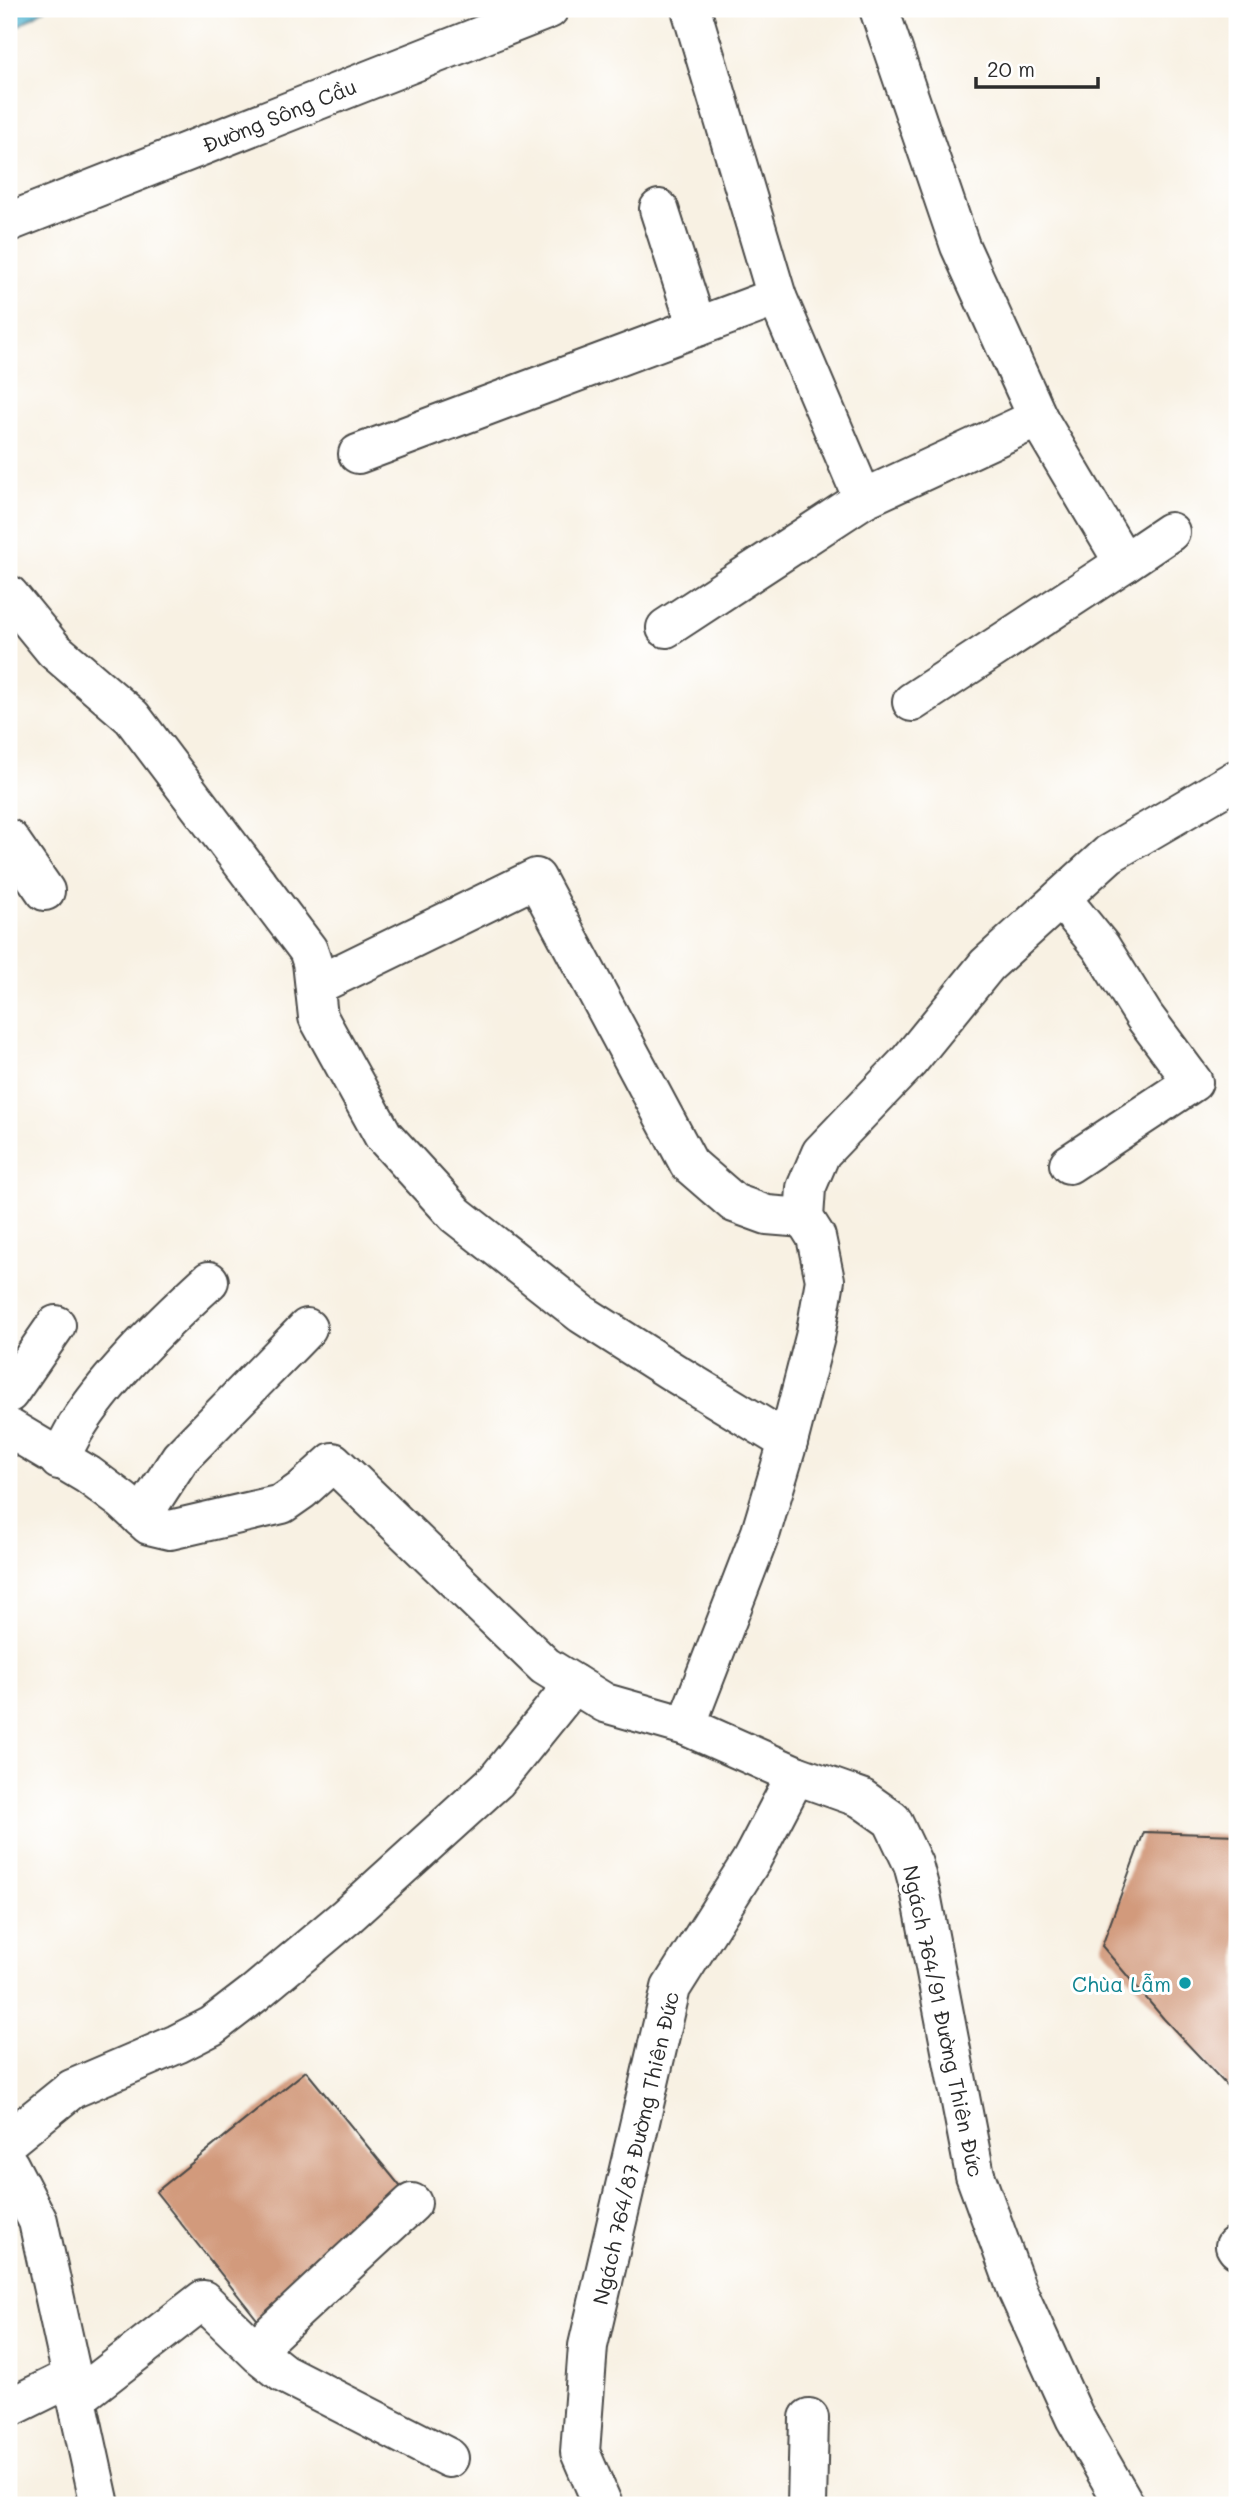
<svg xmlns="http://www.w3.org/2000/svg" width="1246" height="2514" viewBox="0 0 1246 2514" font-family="Mali,sans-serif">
<rect width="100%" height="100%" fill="#fff"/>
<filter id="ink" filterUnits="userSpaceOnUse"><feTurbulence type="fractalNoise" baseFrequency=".0143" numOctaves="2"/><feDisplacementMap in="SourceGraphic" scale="14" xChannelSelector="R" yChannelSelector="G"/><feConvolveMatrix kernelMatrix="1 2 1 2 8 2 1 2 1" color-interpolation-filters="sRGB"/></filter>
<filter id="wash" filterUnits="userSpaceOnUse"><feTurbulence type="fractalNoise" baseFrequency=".00686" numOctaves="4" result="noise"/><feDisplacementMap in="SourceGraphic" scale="28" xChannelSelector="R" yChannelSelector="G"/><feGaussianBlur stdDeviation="1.57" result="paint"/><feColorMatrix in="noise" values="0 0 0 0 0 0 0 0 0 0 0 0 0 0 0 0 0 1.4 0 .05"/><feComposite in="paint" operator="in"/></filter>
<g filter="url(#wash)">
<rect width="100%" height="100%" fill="#f8f1e3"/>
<polygon fill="#52b5d1" stroke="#3e707e" stroke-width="2" points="9,9 45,9 9,32"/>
<g id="blocks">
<g fill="#d29a7c">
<polygon points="1144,1832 1237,1835 1237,2092 1229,2088 1164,2019 1102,1946"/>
<polygon points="306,2071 409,2197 264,2328 156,2192"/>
</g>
</g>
</g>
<g filter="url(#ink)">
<use href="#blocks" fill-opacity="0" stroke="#4a4947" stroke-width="2"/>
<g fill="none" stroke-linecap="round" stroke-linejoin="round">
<defs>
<g id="minor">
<polyline points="691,9 777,297 863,499"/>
<polyline points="659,209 697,327"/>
<polyline points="1038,418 1124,563 1170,532"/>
<polyline points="358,454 777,297"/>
<polyline points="9,595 54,650 132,717 308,950 312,962 318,1017 383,1135 456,1215 582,1314 673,1372 788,1442"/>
<polyline points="666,628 863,499 1038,418 960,246 879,9"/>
<polyline points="912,702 1124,563"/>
<polyline points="9,839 45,891"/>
<polyline points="1061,898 1101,947 1144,1016 1193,1082 1069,1164"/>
<polyline points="315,986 536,878 689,1164 734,1203 767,1215 804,1218"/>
<polyline points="9,1393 56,1325"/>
<polyline points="9,1428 88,1475 123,1501 149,1525 170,1530 282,1504 302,1490 333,1462 545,1666 605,1703 686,1726 796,1775 861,1798 892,1820 913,1864 921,1894 975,2175 1017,2290 1075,2418 1125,2505"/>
<path d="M59,1460C65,1449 70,1437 77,1426C109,1375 165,1321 209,1281"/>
<polyline points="141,1518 180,1458 307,1328"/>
<polyline points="686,1726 761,1532 788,1442 815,1337 825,1280 816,1237 804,1218 806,1188 821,1153 909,1061 987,965 1109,854 1237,779"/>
<polyline points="9,2140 72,2089 177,2044 212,2026 255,1993 347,1916 496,1781 574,1684"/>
<polyline points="9,2165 38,2221 100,2505"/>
<polyline points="1235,2246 1237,2249"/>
<polyline points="255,2349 412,2203"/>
<polyline points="77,2398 203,2300 259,2354 283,2373 449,2458"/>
<polyline points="9,2408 72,2377"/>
<polyline points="603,2505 580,2452 588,2346 671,1988 751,1861 796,1775"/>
<polyline points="807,2505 809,2418"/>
</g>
<polyline id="major" points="9,222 549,9"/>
</defs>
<use href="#minor" stroke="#4a4947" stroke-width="42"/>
<use href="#major" stroke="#4a4947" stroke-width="42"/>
<use href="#minor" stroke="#fff" stroke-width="38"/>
<use href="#major" stroke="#fff" stroke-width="38"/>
</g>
</g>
<circle fill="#0f9aa8" stroke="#fff" stroke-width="2.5" cx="1185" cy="1983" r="7"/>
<g text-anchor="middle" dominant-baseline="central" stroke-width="6" stroke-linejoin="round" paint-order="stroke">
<g font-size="21" fill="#2b2b2b" stroke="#fff">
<text transform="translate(279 115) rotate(-22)">Đường Sông Cầu</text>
<text transform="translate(944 2021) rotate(78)">Ngách 764/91 Đường Thiên Đức</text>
<text transform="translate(635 2148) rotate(-77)">Ngách 764/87 Đường Thiên Đức</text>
</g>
<g font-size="21" fill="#0d838f" stroke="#fff" text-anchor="end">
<text x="1171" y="1983">Chùa Lẫm</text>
</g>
</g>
<rect width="1246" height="2514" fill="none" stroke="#fff" stroke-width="35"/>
<path d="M976 77v10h122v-10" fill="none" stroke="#2b2b2b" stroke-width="3.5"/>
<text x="987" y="77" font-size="21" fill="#2b2b2b" stroke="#ffffff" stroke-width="5" paint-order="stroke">20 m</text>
</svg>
